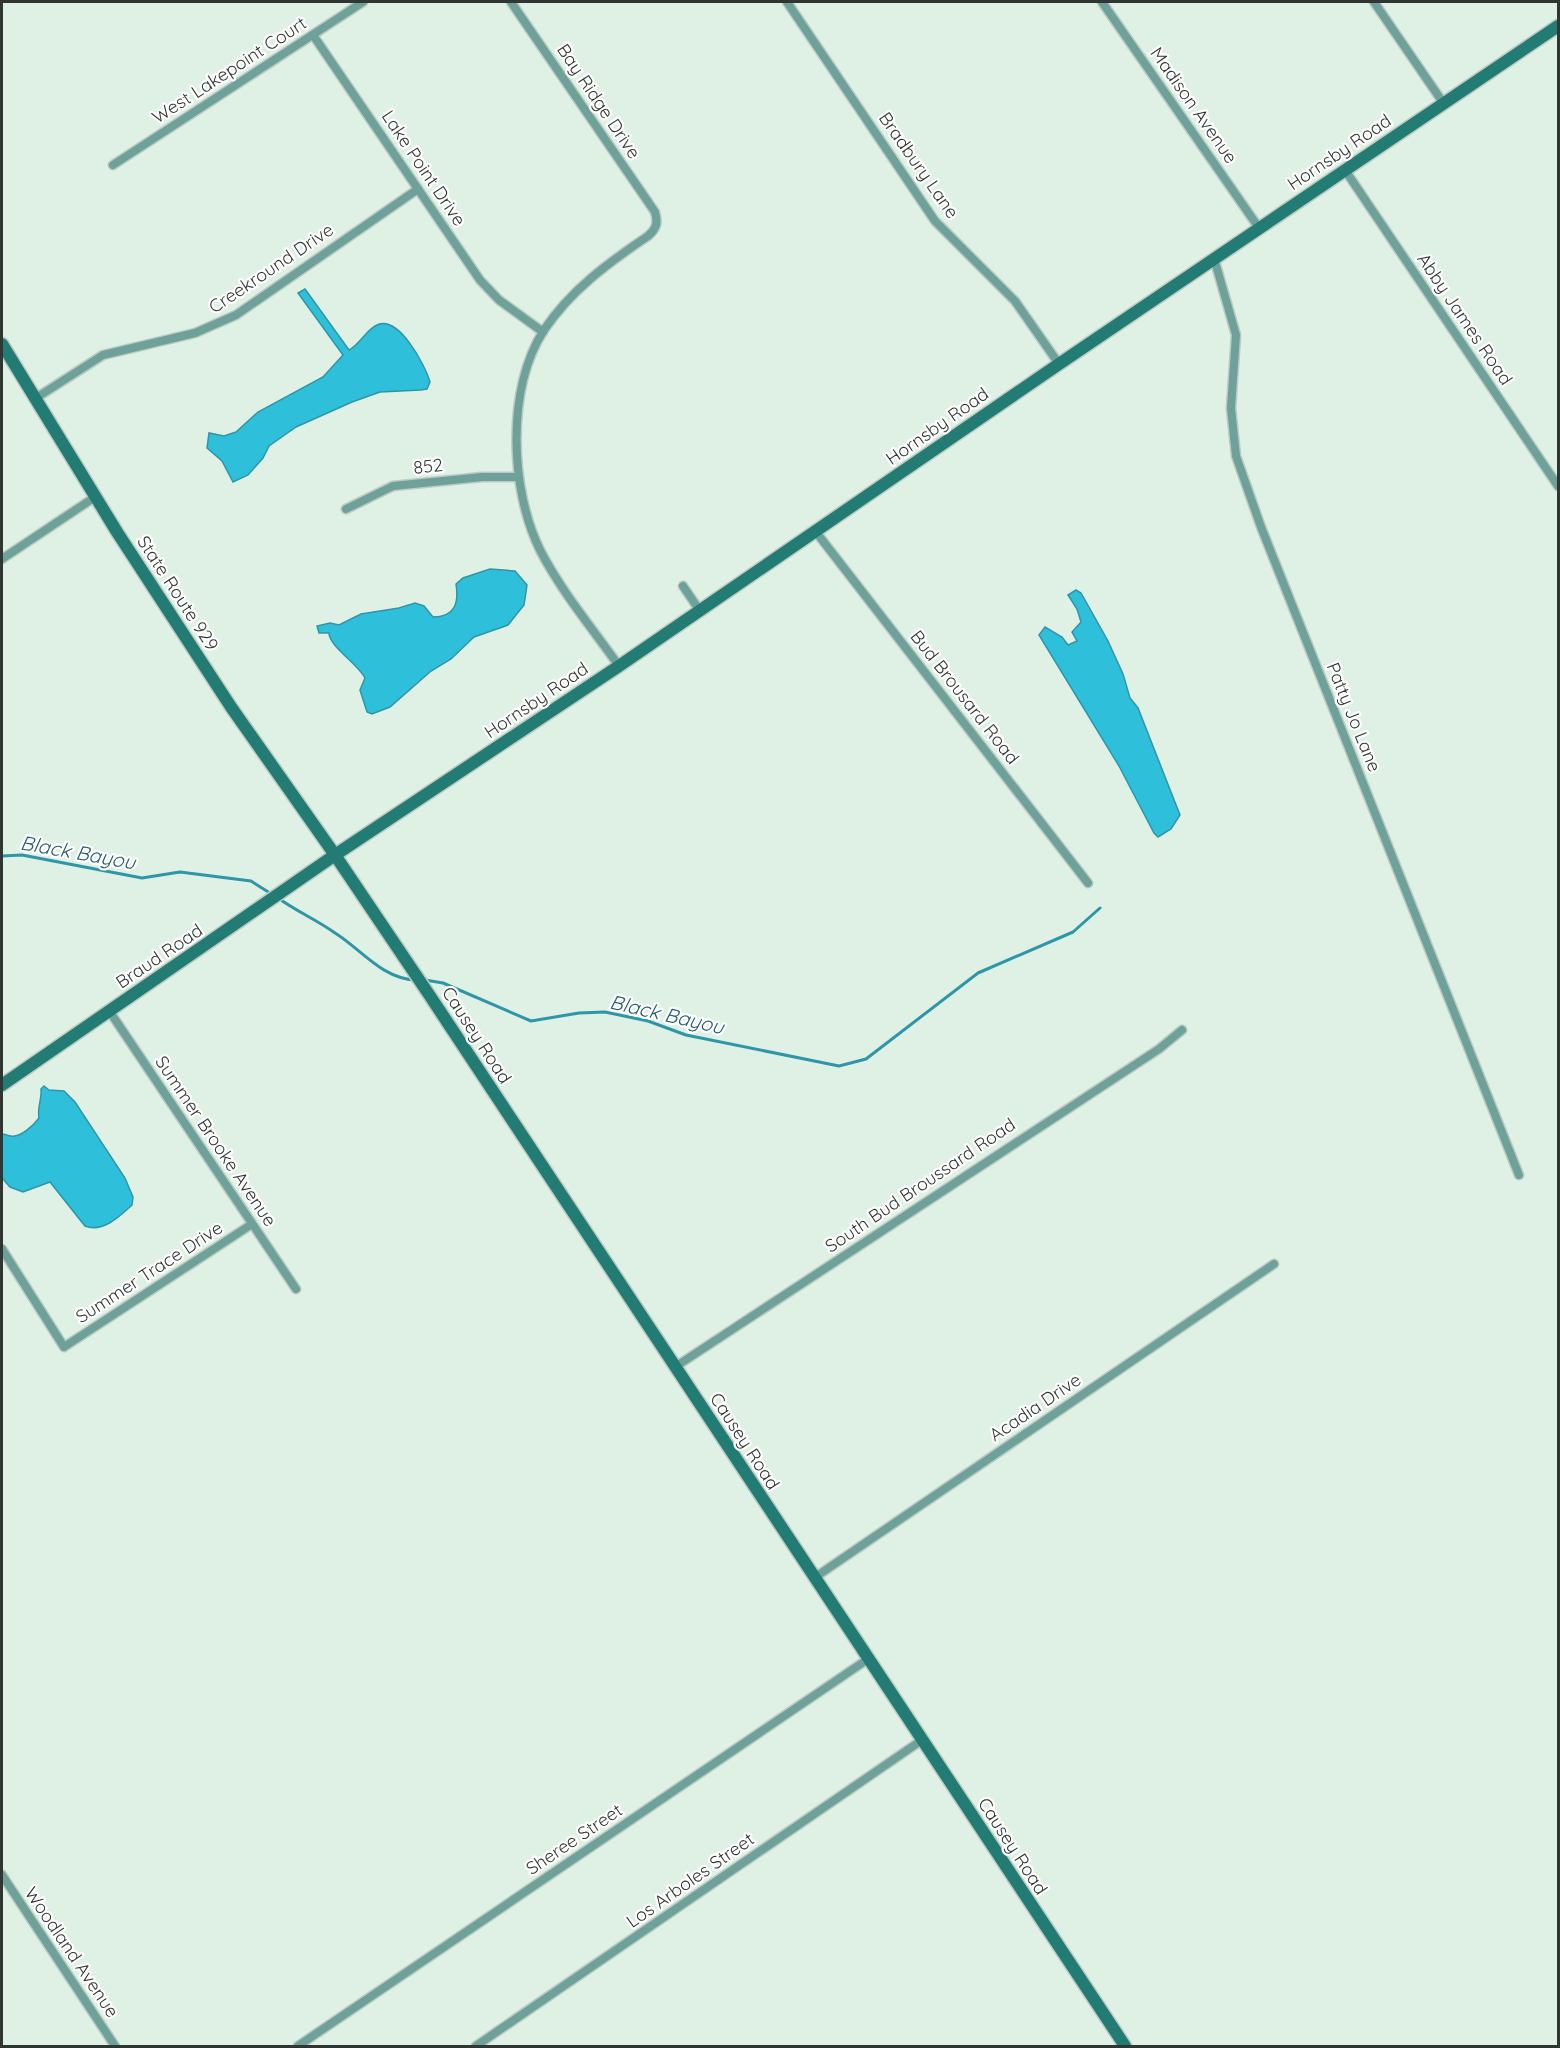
<svg xmlns="http://www.w3.org/2000/svg" width="1560" height="2048" viewBox="0 0 1560 2048" font-family="Quicksand,sans-serif">
<rect width="100%" height="100%" fill="#dff0e5"/>
<g fill="#2ebfdb" stroke="#2f96a8" stroke-width="1.5">
<path d="M305,289L349,350C360,344 366,330 377,325C399,315 425,365 430,382L427,389L421,390L380,392L352,402L296,427L269,446L263,458L248,475L233,482L222,461L207,448L209,433L224,436L236,432L258,412L323,377L343,355L298,293Z"/>
<path d="M490,569L515,571L527,585L524,605L508,625L474,637L451,659L431,671L390,707L372,714L367,712L360,690L365,678C358,664 329,646 329,633H319L317,626L330,623L339,625L361,614L399,608L415,603L424,606L433,617C455,617 459,603 456,584L463,578Z"/>
<polygon points="1076,590 1081,593 1108,641 1123,674 1130,698 1138,708 1180,815 1171,829 1158,837 1154,833 1119,766 1039,635 1045,627 1062,637 1068,645 1077,641 1072,632 1081,622 1077,609 1068,595"/>
<path d="M44,1086L49,1090L64,1091L75,1102L125,1178L133,1197L132,1205C120,1216 103,1233 85,1226L50,1182L23,1192L10,1187L2,1178V1134C5,1134 8,1136 11,1136C20,1138 34,1125 39,1118C37,1107 42,1100 41,1089Z"/>
</g>
<g fill="none" stroke-linecap="round" stroke-linejoin="round">
<g stroke="#2f96a8" stroke-width="3">
<polyline points="2,856 22,855 142,878 180,872 251,881 273,895"/>
<path d="M278,898C296,911 317,920 335,933C361,949 381,978 415,980"/>
<polyline points="425,980 443,983 531,1021 579,1013 605,1012 648,1021 686,1035 839,1066 866,1059 978,973 1073,932 1100,908"/>
</g>
<defs>
<g id="street">
<path d="M511,2L655,212C658,223 657,228 648,236C608,263 571,290 544,330C506,389 510,489 540,550C561,591 592,628 619,666"/>
<polyline points="787,2 935,221 1015,301 1059,364"/>
<polyline points="1102,2 1259,228"/>
<polyline points="1374,2 1444,104"/>
<polyline points="313,35 480,280 499,300 543,332"/>
<polyline points="113,165 363,2"/>
<polyline points="1345,170 1558,486"/>
<polyline points="1214,258 1236,335 1231,408 1236,456 1261,527 1519,1175"/>
<polyline points="36,398 103,355 195,333 236,315 418,189"/>
<polyline points="346,509 393,486 482,477 517,477"/>
<polyline points="816,532 1088,883"/>
<polyline points="2,559 95,497"/>
<polyline points="683,586 700,611"/>
<polyline points="110,1012 296,1289"/>
<polyline points="2,1249 64,1347 252,1224"/>
<polyline points="675,1367 1159,1049 1182,1030"/>
<polyline points="814,1578 1274,1264"/>
<polyline points="2,1875 115,2046"/>
<polyline points="298,2046 868,1659"/>
<polyline points="476,2046 922,1740"/>
</g>
<g id="secondary">
<polyline points="2,344 117,532 231,707 335,855 430,996 1125,2046"/>
<polyline points="2,1085 335,855 619,666 1059,364 1558,26"/>
</g>
</defs>
<use href="#street" stroke="#bccbc1" stroke-width="11"/>
<use href="#secondary" stroke="#bccbc1" stroke-width="15"/>
<use href="#street" stroke="#6ea19a" stroke-width="8"/>
<use href="#secondary" stroke="#237c74" stroke-width="12"/>
</g>
<g text-anchor="middle" dominant-baseline="central" stroke-width="4.5" stroke-linejoin="round" paint-order="stroke">
<g font-size="18" fill="#303632" stroke="#fff">
<text transform="translate(229 70) rotate(-33)">West Lakepoint Court</text>
<text transform="translate(599 101) rotate(56)">Bay Ridge Drive</text>
<text transform="translate(1194 105) rotate(55)">Madison Avenue</text>
<text transform="translate(1339 152) rotate(-34)">Hornsby Road</text>
<text transform="translate(919 165) rotate(55)">Bradbury Lane</text>
<text transform="translate(424 168) rotate(56)">Lake Point Drive</text>
<text transform="translate(271 268) rotate(-34)">Creekround Drive</text>
<text transform="translate(1465 319) rotate(56)">Abby James Road</text>
<text transform="translate(937 426) rotate(-35)">Hornsby Road</text>
<text transform="translate(428 466) rotate(-6)">852</text>
<text transform="translate(178 593) rotate(57)">State Route 929</text>
<text transform="translate(965 697) rotate(52)">Bud Brousard Road</text>
<text transform="translate(536 700) rotate(-34)">Hornsby Road</text>
<text transform="translate(1354 717) rotate(68)">Patty Jo Lane</text>
<text transform="translate(159 956) rotate(-34)">Braud Road</text>
<text transform="translate(477 1035) rotate(57)">Causey Road</text>
<text transform="translate(216 1141) rotate(56)">Summer Brooke Avenue</text>
<text transform="translate(920 1185) rotate(-34)">South Bud Broussard Road</text>
<text transform="translate(149 1272) rotate(-33)">Summer Trace Drive</text>
<text transform="translate(1035 1407) rotate(-34)">Acadia Drive</text>
<text transform="translate(745 1441) rotate(57)">Causey Road</text>
<text transform="translate(574 1839) rotate(-34)">Sheree Street</text>
<text transform="translate(1013 1846) rotate(57)">Causey Road</text>
<text transform="translate(690 1880) rotate(-35)">Los Arboles Street</text>
<text transform="translate(72 1952) rotate(56)">Woodland Avenue</text>
</g>
<g font-size="20" font-style="italic" fill="#265d69" stroke="#fff">
<text transform="translate(78 852) rotate(10)">Black Bayou</text>
<text transform="translate(667 1014) rotate(13)">Black Bayou</text>
</g>
</g>
<rect width="1560" height="2048" fill="none" stroke="#303632" stroke-width="6"/>
</svg>
